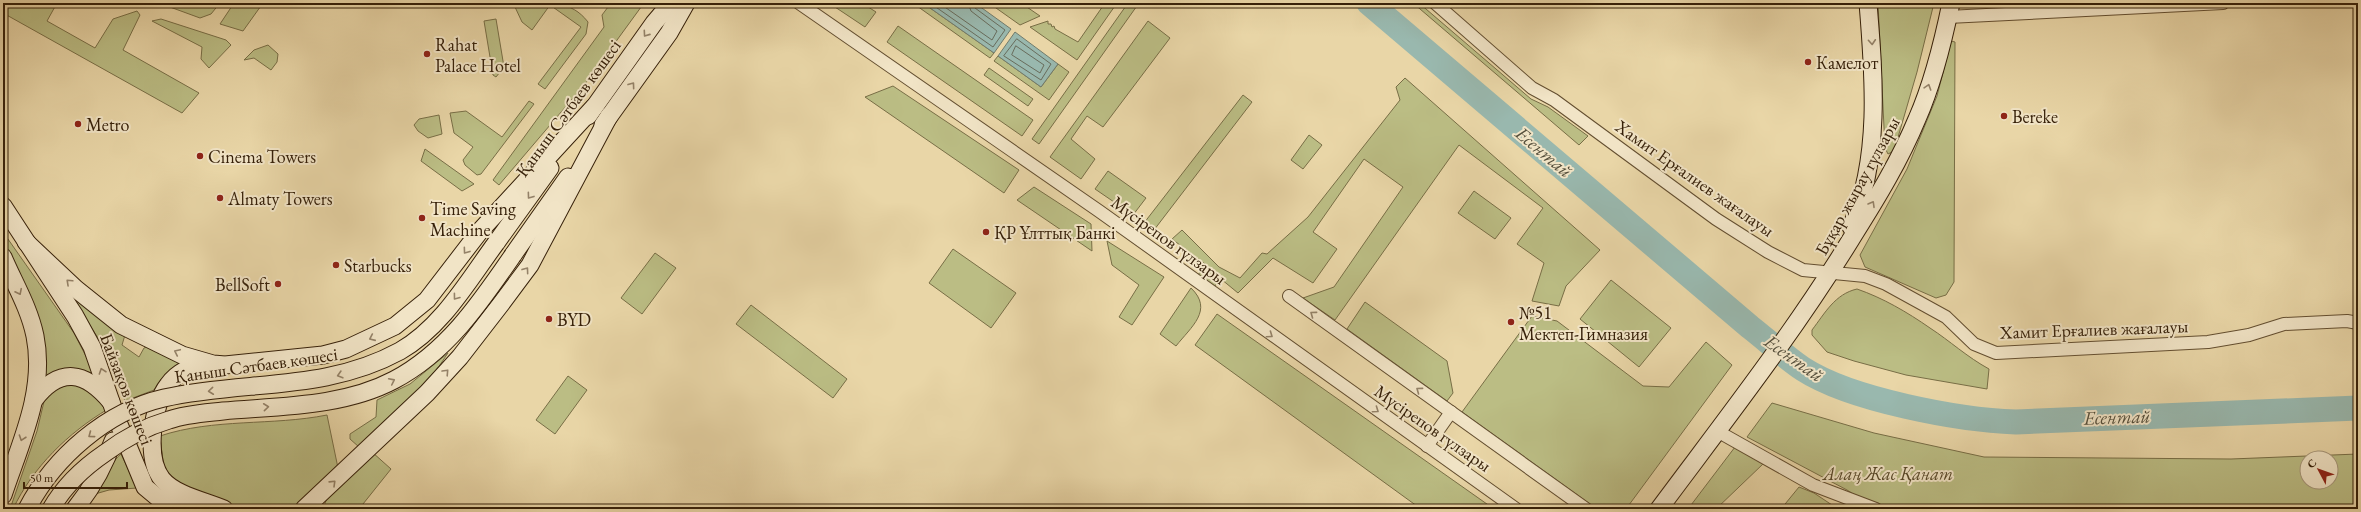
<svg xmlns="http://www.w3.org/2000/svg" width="2361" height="512" viewBox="0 0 2361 512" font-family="'EB Garamond',serif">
<rect width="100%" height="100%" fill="#e9d6a7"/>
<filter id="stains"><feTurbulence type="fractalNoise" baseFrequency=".005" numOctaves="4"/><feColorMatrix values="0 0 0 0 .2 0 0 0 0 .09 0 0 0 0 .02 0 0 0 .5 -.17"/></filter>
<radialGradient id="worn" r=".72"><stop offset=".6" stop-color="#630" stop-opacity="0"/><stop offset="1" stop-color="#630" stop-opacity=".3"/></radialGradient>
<g fill="#bbbd84" stroke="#786e46" fill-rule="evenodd">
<polygon points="7,3 57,3 47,21 95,48 113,19 137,11 140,15 123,50 199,93 182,113 3,13 3,8"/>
<polygon points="159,3 220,3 211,14 200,18"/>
<polygon points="234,3 263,3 243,31 220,24"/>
<path d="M523,3C550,3 571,0 588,22L586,34L545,89L538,84L581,27L550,5L532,30L522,22L515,7Z"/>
<polygon points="611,3 644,3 585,84 499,185 493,180 604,27 602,15"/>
<polygon points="829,3 862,3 876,12 865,27"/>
<polygon points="919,3 923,3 994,53 990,58 917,6"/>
<polygon points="989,3 1021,3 1040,16 1020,25"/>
<polygon points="1105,3 1117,3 1077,60 1030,27 1048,21 1048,24 1051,24 1052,27 1054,26 1055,29 1078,42"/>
<polygon points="1128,3 1139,3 1039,144 1032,139"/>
<polygon points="1413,3 1419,3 1531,99 1548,107 1588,136 1579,145"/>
<polygon points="1878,3 1934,3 1917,72 1894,151 1888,154 1885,148"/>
<polygon points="161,19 226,40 231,45 209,68 201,59 202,47 152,21"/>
<polygon points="496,19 504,67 496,77 493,75 484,21"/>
<polygon points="1148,21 1170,38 1103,127 1087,116 1071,139 1095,159 1081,179 1050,157"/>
<polygon points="898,26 1033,120 1022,136 887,42"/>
<polygon points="1951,41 1955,42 1954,282 1946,295 1936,298 1865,267 1860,255 1907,169 1937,96"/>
<polygon points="268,45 278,54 277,62 271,70 254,58 244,60 254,50"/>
<polygon points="998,56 1041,87 1058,64 1069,72 1049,100 994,61"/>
<polygon points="989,68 1033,99 1028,106 984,75"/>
<polygon points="1405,78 1600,250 1566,286 1559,306 1532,301 1544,263 1517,244 1543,208 1459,145 1335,320 1303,298 1334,287 1403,187 1364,159 1313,232 1337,249 1313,283 1273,258 1238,293 1221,279 1214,287 1198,275 1205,264 1172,239 1182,230 1219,267 1240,278 1262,253 1267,254 1308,217 1400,100 1396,87"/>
<polygon points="893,86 1019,170 1004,193 865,97"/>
<polygon points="1243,95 1252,102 1154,230 1144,223"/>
<polygon points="529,101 534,104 481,174 477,175 465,165 463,160 473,147 454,133 450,113 466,111 502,137"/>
<polygon points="439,115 442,134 428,138 418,131 414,125 419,119"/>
<polygon points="1309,135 1322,145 1303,169 1291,160"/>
<polygon points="425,149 474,184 462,191 421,161"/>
<polygon points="1108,171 1146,198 1133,215 1095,189"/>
<polygon points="1034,187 1091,224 1092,251 1017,200"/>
<polygon points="1474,191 1511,218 1495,239 1458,213"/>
<path d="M3,232L74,333L95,374C76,368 61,365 44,378L33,308L3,247Z"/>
<polygon points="1107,241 1164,277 1132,325 1119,317 1139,285 1112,265"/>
<polygon points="953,249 1016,293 991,328 929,283"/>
<polygon points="655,253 676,268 642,314 621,298"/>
<polygon points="1611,280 1671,328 1639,367 1580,319"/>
<polygon points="65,286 125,335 122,345 139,357 144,348 148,346 185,361 163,377 154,390 125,401 105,349"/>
<path d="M1191,288C1214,310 1191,327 1176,346L1160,334Z"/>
<path d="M1857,289C1883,298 1907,312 1930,328C1950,341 1967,357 1989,369L1987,389L1906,375L1854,361L1827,352L1812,335V330C1825,313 1835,294 1857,289Z"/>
<polygon points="1365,302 1447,361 1453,393 1447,401 1347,329"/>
<polygon points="751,305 847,379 833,398 736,324"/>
<polygon points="1217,314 1494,509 1421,509 1195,345"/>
<polygon points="1532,316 1557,321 1643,386 1669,387 1706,342 1732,365 1626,509 1597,509 1462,412"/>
<path d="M448,353C425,390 391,418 359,447L350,439V434L376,417L377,400L410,384Z"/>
<polygon points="568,376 587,390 555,434 536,420"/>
<path d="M77,381L108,409C68,433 33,467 13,509H10L37,431L46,393Z"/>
<path d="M1772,403L1874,433L1984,457L2231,459L2358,454V509H1877L1847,490L1747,437ZM2307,458H2331V482H2307Z"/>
<path d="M327,415L338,468L294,508L244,509L185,487L171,478L163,464L160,436C214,418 272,426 327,415Z"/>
<polygon points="1735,447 1763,464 1716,509 1688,509"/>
<polygon points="372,452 391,469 359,509 323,509 328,495"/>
<path d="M121,454L137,488L109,490L95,494C103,483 112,460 121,454Z"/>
<polygon points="1799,487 1814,493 1838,509 1781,509"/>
</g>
<g fill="#99b8ae" stroke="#717b6c">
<polygon points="923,3 975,3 1011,29 994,53"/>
<polygon points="1015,32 1058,64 1041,87 998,56"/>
</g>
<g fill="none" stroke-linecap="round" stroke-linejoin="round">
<g stroke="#686c5c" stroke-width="1">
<polyline points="930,3 993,47 1005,30 975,8 973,3"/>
<polyline points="939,3 992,40 997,31 971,11 968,3"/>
<polygon points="1017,39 1051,64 1041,80 1004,56"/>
<polygon points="1016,46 1044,65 1040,73 1012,55"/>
</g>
<path stroke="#99b8ae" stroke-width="25" d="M1369,3L1750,327C1768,341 1784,356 1803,369C1851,400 1959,420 2016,422L2358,408"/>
<defs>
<g id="street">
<polyline points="799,3 1099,211 1516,509"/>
<polyline points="1435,3 1532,88 1554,100 1716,219 1768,252 1803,270 1865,276 1886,284 1946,317 1974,344 1996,353 2208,342 2249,335 2284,324 2347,321 2358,323"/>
<polyline points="1948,17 2223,3"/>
<polyline points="1289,296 1586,509"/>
<polyline points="1717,431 1813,485 1876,509"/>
<polyline points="1427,446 1451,412"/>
</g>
<g id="secondary">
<polyline points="588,116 654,23 671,3"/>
<polyline points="603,125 669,33 686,3"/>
<polyline points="3,206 75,316 92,347 118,422 145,487 157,497 188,509"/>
<path d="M1851,227C1881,158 1874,76 1868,3"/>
<polyline points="26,242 76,289 121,325 182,355 213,364 225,365 323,355 346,349 395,326 427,300 480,231 594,107"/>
<polyline points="496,243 550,168"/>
<polyline points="513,255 568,177"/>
<path d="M3,257C14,283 29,307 35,336C46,391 20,444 3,495"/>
<path d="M210,364C194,365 178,371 168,385C152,405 145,458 162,479C175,495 205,501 224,509"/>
<path d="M34,400C60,366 85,371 111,402"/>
<path d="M75,509C92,488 104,467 113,441"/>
<polyline points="304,509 427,393 460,357 501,304 530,265 609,116"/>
<path d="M1659,509C1726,419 1795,331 1853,236C1877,198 1900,160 1917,119C1933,83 1943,42 1951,3"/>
</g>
</defs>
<use href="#street" stroke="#634e30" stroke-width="14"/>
<use href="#secondary" stroke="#362009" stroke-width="19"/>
<use href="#street" stroke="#f1e4c6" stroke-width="12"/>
<use href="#secondary" stroke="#f1e4c6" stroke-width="17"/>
<defs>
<g id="secondary-bridge">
<path d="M27,509C54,457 107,411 164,398C245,380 325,392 400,351C442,327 468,281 496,243"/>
<path d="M51,509C64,486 83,468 105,453C125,438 145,427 169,420C186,414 205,413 223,411C279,406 343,407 394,380C447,352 480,303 513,255"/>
</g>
</defs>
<use href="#secondary-bridge" stroke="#362009" stroke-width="19" stroke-linecap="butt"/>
<use href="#secondary-bridge" stroke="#f1e4c6" stroke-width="17"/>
</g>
<defs><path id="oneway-chevron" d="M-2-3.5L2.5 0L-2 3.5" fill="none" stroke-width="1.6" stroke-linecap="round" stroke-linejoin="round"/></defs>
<g stroke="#948268">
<use href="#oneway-chevron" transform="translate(646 34) rotate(125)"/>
<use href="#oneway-chevron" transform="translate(1872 42) rotate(86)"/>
<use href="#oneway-chevron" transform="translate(632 85) rotate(-54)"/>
<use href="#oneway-chevron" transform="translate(1928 87) rotate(-72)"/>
<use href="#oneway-chevron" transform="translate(530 196) rotate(126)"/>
<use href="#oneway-chevron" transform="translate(1872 204) rotate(-60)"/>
<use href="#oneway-chevron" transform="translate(466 251) rotate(126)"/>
<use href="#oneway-chevron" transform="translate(526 270) rotate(-54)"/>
<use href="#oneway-chevron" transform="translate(69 282) rotate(-137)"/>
<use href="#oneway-chevron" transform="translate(19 292) rotate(64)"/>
<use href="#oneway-chevron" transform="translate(456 297) rotate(127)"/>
<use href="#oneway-chevron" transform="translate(1313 314) rotate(-144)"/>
<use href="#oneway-chevron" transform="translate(1270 335) rotate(35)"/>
<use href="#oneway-chevron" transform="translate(372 338) rotate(156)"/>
<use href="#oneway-chevron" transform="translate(177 352) rotate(-155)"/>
<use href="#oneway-chevron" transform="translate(102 371) rotate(-109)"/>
<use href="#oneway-chevron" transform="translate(446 372) rotate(-47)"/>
<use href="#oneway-chevron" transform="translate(340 375) rotate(164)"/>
<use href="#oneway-chevron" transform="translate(392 381) rotate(-26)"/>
<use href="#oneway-chevron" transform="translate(1419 390) rotate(-144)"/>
<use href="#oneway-chevron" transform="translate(211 391) rotate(174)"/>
<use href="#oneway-chevron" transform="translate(266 407) rotate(-6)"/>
<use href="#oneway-chevron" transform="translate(1376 410) rotate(35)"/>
<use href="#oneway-chevron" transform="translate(91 435) rotate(143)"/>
<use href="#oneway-chevron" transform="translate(22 438) rotate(109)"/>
<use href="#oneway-chevron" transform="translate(333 483) rotate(-44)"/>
</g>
<g fill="#8f2418" stroke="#f1e4c6" stroke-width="1.5">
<circle cx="427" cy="54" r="4"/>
<circle cx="1808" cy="62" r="4"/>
<circle cx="2004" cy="116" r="4"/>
<circle cx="78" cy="124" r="4"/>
<circle cx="200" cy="156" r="4"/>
<circle cx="220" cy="198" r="4"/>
<circle cx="422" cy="218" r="4"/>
<circle cx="986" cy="232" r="4"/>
<circle cx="336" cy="265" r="4"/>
<circle cx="278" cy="284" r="4"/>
<circle cx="549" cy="319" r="4"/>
<circle cx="1511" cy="322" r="4"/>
</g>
<g text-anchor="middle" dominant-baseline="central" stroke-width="4" stroke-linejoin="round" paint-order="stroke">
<g font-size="18" fill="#362009" stroke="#f1e4c6" text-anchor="start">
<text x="435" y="44">Rahat<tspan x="435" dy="21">Palace Hotel</tspan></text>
<text x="1816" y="62">Камелот</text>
<text x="2012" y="116">Bereke</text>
<text x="86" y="124">Metro</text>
<text x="208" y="156">Cinema Towers</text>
<text x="228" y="198">Almaty Towers</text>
<text x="430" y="208">Time Saving<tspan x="430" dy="21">Machine</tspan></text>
<text x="994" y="232">ҚР Ұлттық Банкі</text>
<text x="344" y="265">Starbucks</text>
<text x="270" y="284" text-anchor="end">BellSoft</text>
<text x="1519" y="312">№51<tspan x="1519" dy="21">Мектеп-Гимназия</tspan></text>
<text x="557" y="319">BYD</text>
</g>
<g font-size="18" fill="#362009" stroke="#f1e4c6">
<text transform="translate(568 108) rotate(-54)">Қаныш Сәтбаев көшесі</text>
<text transform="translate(1695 178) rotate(35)">Хамит Ерғалиев жағалауы</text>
<text transform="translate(1857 186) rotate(-61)">Бұқар жырау гүлзары</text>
<text transform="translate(1169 240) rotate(36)">Мүсірепов гүлзары</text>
<text transform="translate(2094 329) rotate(-2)">Хамит Ерғалиев жағалауы</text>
<text transform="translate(256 365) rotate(-8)">Қаныш Сәтбаев көшесі</text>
<text transform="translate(127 389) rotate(69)">Байзақов көшесі</text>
<text transform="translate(1433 428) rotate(35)">Мүсірепов гүлзары</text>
</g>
<g font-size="18" font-style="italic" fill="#574728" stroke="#f1e4c6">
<text x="1888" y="473">Алаң Жас Қанат</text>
</g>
<g font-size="19" font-style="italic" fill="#544e3b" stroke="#f1e4c6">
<text transform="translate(1544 152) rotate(40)">Есентай</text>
<text transform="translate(1794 358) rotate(35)">Есентай</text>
<text transform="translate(2117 417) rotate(-2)">Есентай</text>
</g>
</g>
<rect width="2361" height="512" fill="none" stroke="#e9d6a7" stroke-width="16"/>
<rect x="4" y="4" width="2353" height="504" fill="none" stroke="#362009" stroke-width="2"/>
<rect x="8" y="8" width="2345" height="496" fill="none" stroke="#362009"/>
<g transform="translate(2319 470) rotate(311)"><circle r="19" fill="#f1e4c6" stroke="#a6967a"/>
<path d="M0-3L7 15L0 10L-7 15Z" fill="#8f2418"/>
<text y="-6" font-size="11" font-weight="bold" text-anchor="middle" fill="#362009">С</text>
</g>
<path d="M24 482v6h103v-6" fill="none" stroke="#362009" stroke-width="2"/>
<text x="30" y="482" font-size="12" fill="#362009" stroke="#f1e4c6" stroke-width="3" paint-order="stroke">50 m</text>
<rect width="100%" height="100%" filter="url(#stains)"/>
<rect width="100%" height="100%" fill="url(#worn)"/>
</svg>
